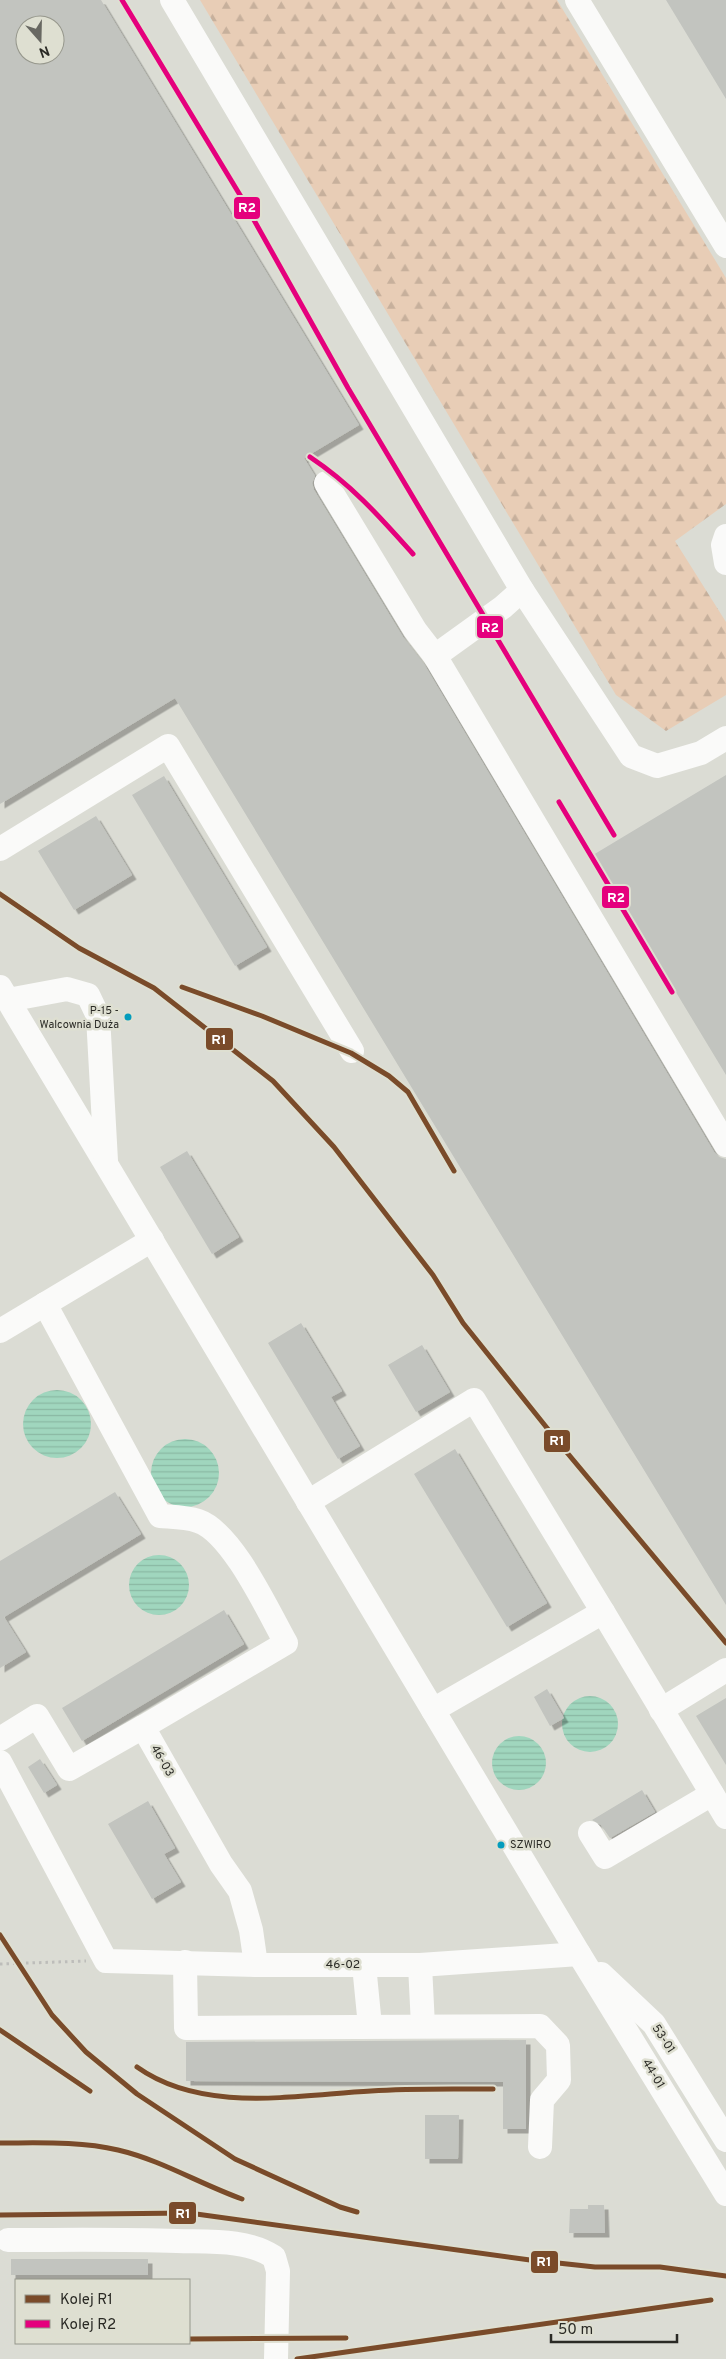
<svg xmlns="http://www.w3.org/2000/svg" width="726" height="2359" viewBox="0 0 726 2359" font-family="Overpass,sans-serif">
<defs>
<pattern id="forest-firs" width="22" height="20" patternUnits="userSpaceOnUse" patternTransform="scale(1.25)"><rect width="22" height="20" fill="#e8cdb6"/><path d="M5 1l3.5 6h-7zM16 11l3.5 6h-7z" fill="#c7b09c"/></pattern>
<pattern id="water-rules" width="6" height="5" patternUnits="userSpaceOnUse" patternTransform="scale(1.25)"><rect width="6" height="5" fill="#a0d6be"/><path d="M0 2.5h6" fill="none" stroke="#8ab8a3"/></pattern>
<filter id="shadow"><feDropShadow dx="4.5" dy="4.5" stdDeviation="0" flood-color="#0004"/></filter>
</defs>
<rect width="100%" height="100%" fill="#dbdcd4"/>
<polygon fill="url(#forest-firs)" points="200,0 557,0 726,278 726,504 675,541 726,622 726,695 666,731 616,695"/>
<g fill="url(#water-rules)">
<circle cx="57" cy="1424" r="34"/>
<circle cx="185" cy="1473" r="34"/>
<circle cx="159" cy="1585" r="30"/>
<circle cx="590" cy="1724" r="28"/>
<circle cx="519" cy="1763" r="27"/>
</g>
<g fill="#c2c4bf" fill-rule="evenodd" filter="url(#shadow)">
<path d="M0,0H101L359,425L304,458L315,476L312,483L314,490L403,637L424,664L714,1152L719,1157L726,1159V1605L175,698L0,804ZM25,25H55V55H25Z"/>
<polygon points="666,0 726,0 726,99"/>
<polygon points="726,775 726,1075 593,855"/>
<polygon points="164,776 267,947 235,966 132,795"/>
<polygon points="96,816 132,875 74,910 38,851"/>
<polygon points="187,1151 239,1237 212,1254 160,1167"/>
<polygon points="301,1323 342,1391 331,1397 360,1446 338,1459 268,1343"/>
<polygon points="422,1345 450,1392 416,1412 388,1365"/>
<polygon points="455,1449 547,1603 507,1627 414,1474"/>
<polygon points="115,1492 141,1534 4,1617 26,1652 0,1668 0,1561"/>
<polygon points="224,1610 244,1644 82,1741 62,1708"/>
<polygon points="547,1689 564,1718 550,1726 534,1697"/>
<polygon points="726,1698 726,1765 696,1716"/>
<polygon points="40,1759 57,1785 44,1793 28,1767"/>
<polygon points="642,1790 655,1812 610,1838 601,1825 592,1820"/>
<polygon points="148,1801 175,1848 164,1854 181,1882 152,1899 108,1824"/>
<polygon points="526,2040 526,2129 503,2129 503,2082 186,2081 186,2042"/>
<polygon points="425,2115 459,2115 458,2159 425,2159"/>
<polygon points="588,2205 604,2205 605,2233 569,2233 570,2209 588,2209"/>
<rect x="11" y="2259" width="137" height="16"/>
</g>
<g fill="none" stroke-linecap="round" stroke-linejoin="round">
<polyline stroke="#bdbdba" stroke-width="3" stroke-dasharray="2.5 4" stroke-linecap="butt" points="0,1964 86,1961"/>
<g stroke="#fafaf9" stroke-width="24">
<polyline points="172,0 522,590 631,756 657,766 701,753 726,738"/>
<polyline points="577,0 726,246"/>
<polyline points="326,483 415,630 435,656 726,1145"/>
<polyline points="726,536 723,545 726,563"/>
<polyline points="435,656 503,607 522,590"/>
<polyline points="0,849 168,746 352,1051"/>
<polyline points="0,987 579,1954 726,2194"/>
<polyline points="8,1000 67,989 88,995 98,1016 106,1161"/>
<path d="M45,1304L160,1516C172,1517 186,1517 198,1521C232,1532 268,1611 286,1643L143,1727"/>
<polyline points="0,1331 152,1240"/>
<polyline points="308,1502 474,1400 603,1612"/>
<polyline points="433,1710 603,1612 726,1817"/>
<polyline points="661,1710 726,1670"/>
<polyline points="0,1739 37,1716 69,1769 143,1727 221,1864 240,1891 251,1930 256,1965"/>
<polyline points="0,1762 106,1961 256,1965 420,1965 579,1954"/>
<polyline points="590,1833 605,1857 712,1794"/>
<polyline points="185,1962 186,2028 540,2026 558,2045 559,2080 542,2100 540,2147"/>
<polyline points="364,1965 370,2026"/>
<polyline points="420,1965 423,2026"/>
<polyline points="601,1974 654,2024 726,2140"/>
<path d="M8,2240C64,2240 121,2239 177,2241C209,2242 247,2239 274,2257L278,2271L276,2359"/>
</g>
<defs>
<g id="rail-1">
<polyline points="0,894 79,948 154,988 273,1081 334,1147 433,1275 463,1323 559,1443 726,1643"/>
<polyline points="182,987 262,1016 351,1053 389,1076 408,1092 454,1171"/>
<polyline points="0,1935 52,2015 86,2052 137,2094 235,2159 340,2207 357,2212"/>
<polyline points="0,2030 90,2091"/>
<path d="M137,2067C203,2114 296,2095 371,2091C411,2088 452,2089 493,2089"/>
<path d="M0,2143C39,2143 80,2141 118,2150C161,2160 200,2184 242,2199"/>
<polyline points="0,2215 189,2213 530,2260 595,2267 660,2267 726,2276"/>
<polyline points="189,2339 346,2338"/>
<polyline points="297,2359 711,2300"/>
</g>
<g id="rail-2">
<polyline points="122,0 240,195 348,388 614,835"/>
<path d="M310,457C352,485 380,517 413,554"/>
<polyline points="559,802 672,992"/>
</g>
</defs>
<use href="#rail-1" stroke="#dedfd1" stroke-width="9"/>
<use href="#rail-2" stroke="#dedfd1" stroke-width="9"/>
<use href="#rail-1" stroke="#7a4b2a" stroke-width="5"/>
<use href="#rail-2" stroke="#e5007d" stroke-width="5"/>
</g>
<g fill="#049cbd" stroke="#dedfd1" stroke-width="2">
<circle cx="128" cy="1017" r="4.5"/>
<circle cx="501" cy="1845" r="4.5"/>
</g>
<g text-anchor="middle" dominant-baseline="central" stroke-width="5" stroke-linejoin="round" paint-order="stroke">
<g font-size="11" fill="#2a2a25" stroke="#dedfd1" text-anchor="end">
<text x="119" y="1011">P-15 -<tspan x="119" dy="14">Walcownia Duża</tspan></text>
<text x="510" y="1845" text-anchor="start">SZWIRO</text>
</g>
<g font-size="12" fill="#2a2a25" stroke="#dedfd1">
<text transform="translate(162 1761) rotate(60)">46-03</text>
<text x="343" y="1965">46-02</text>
<text transform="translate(663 2039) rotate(57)">53-01</text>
<text transform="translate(653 2074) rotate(59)">44-01</text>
</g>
</g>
<g stroke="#dedfd1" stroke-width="2">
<rect x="233" y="196" width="28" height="24" rx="5" fill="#e5007d"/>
<rect x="476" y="615" width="28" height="24" rx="5" fill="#e5007d"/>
<rect x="601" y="885" width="29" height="24" rx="5" fill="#e5007d"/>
<rect x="205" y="1027" width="29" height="24" rx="5" fill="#7a4b2a"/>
<rect x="543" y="1429" width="28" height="24" rx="5" fill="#7a4b2a"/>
<rect x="168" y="2201" width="29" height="24" rx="5" fill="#7a4b2a"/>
<rect x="530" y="2250" width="29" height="24" rx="5" fill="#7a4b2a"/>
</g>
<g font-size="14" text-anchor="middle" font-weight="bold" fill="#fff">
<text x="247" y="212">R2</text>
<text x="490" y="632">R2</text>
<text x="616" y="902">R2</text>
<text x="219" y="1044">R1</text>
<text x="557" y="1445">R1</text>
<text x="183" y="2218">R1</text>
<text x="544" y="2266">R1</text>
</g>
<rect x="15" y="2279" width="175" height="65" fill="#dedfd1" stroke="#96978c"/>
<rect x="25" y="2295" width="25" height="8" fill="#7a4b2a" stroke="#96978c"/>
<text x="60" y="2304" font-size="15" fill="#2a2a25">Kolej R1</text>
<rect x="25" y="2320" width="25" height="8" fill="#e5007d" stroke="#96978c"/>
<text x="60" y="2329" font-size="15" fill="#2a2a25">Kolej R2</text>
<g transform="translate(40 40) rotate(160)"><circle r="24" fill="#dedfd1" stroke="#96978c"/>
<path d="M0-4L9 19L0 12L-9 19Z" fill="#686862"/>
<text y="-8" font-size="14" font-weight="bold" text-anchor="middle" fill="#2a2a25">N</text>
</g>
<path d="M551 2334v8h126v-8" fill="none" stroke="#2a2a25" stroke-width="2.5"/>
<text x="558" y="2334" font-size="15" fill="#2a2a25" stroke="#dedfd1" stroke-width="4" paint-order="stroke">50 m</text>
</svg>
